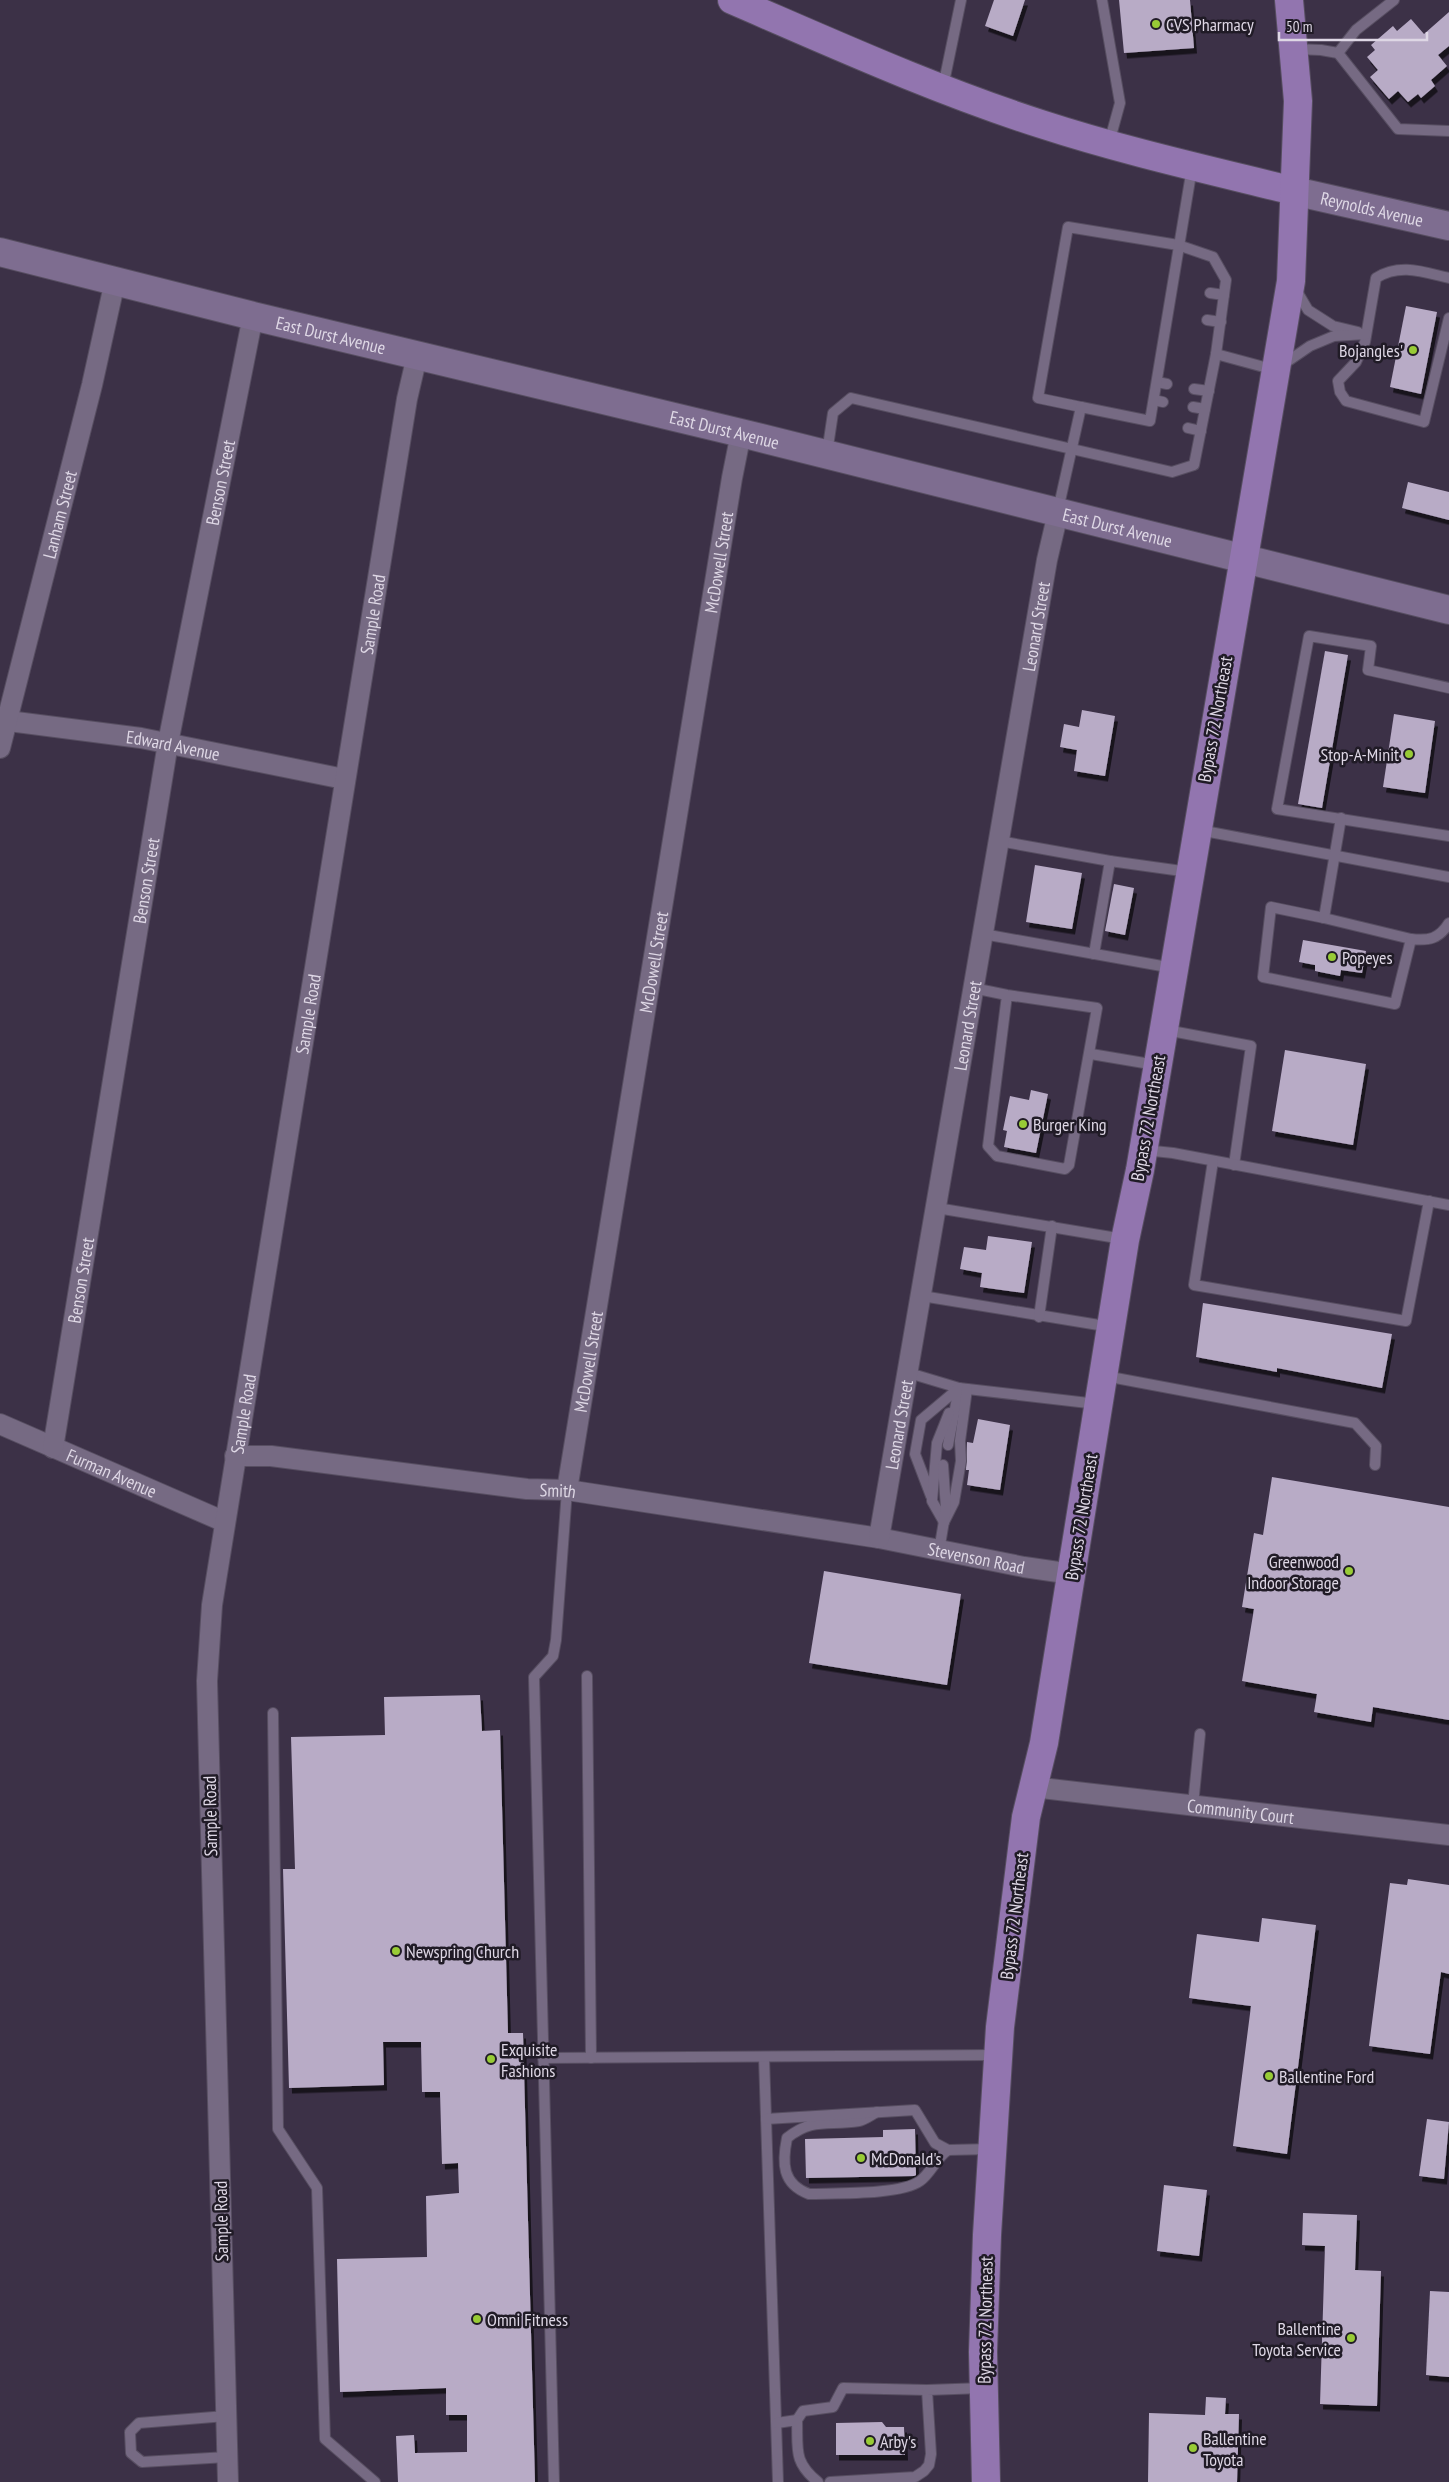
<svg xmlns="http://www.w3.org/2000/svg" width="1449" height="2482" viewBox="0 0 1449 2482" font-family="'PT Sans Narrow',sans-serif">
<defs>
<filter id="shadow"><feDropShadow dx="3" dy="5.5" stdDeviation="0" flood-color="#0009"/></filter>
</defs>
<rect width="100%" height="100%" fill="#3c3147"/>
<g fill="#b8abc6" filter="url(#shadow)">
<polygon points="994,0 1025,0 1013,36 985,26"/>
<polygon points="1119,0 1190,0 1194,48 1124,53"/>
<polygon points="1449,12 1449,46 1438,55 1447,66 1431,80 1435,86 1421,98 1418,94 1408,102 1398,91 1389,99 1370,77 1378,70 1367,57 1375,50 1371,45 1393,26 1397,31 1411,19 1424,34"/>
<polygon points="1406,306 1437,312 1421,394 1390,387"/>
<polygon points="1408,482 1449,492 1449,520 1402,508"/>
<polygon points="1325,651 1348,655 1322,808 1298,804"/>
<polygon points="1082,710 1115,716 1105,776 1074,771 1077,750 1060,747 1064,724 1079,727"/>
<polygon points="1394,714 1435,721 1425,793 1383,787"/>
<polygon points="1035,865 1082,873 1072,929 1026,922"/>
<polygon points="1114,884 1134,888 1125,935 1105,931"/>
<polygon points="1303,940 1366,951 1362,973 1341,970 1340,976 1315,971 1315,965 1299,962"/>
<polygon points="1285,1050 1366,1064 1353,1145 1272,1131"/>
<polygon points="1031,1090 1048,1094 1036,1153 1004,1147 1007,1131 1003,1130 1010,1096 1029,1100"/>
<polygon points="988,1236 1032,1242 1024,1293 980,1287 982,1273 960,1269 964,1247 986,1250"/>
<polygon points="1203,1303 1392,1334 1382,1388 1277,1368 1277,1372 1196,1357"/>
<polygon points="978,1419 1010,1425 1000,1490 967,1485 969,1470 966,1470 967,1442 973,1443"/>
<polygon points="1272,1477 1449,1507 1449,1720 1373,1707 1371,1722 1314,1712 1317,1694 1242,1681 1254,1609 1242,1607 1254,1533 1263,1535"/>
<polygon points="824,1571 961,1594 947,1685 809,1663"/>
<polygon points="480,1695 482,1731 500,1730 508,2033 523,2033 535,2482 398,2482 396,2436 414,2435 415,2453 467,2452 467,2415 446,2415 446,2388 340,2392 337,2259 427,2257 426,2196 459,2193 458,2163 442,2164 440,2092 422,2092 421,2042 383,2042 384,2085 289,2088 283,1869 295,1869 291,1737 385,1735 384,1697"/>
<polygon points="1408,1879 1449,1885 1449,1974 1441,1972 1430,2054 1369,2046 1390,1883 1407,1885"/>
<polygon points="1262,1918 1316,1925 1287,2154 1233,2146 1251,2006 1189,1998 1197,1934 1259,1942"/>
<polygon points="1427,2119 1449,2122 1444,2179 1419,2176"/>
<polygon points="915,2129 916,2175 914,2176 806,2178 805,2139 883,2137 883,2130"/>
<polygon points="1164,2185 1207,2190 1199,2256 1157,2251"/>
<polygon points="1303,2213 1357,2215 1355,2270 1381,2271 1377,2406 1320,2404 1325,2246 1302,2245"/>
<polygon points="1430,2291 1449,2292 1449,2377 1426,2375"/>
<polygon points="1206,2397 1226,2398 1225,2414 1239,2414 1237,2482 1148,2482 1149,2413 1205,2415"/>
<polygon points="882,2422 886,2427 904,2427 905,2455 836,2455 836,2423"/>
</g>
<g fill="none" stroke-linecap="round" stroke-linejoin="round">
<defs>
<g id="lane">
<polyline points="1102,0 1120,103 1109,143"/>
<polyline points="1295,49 1321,50 1338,53 1398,129 1449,131"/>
<polyline points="1338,53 1356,30 1394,0"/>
<polyline points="943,87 961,0"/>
<path d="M1449,278C1423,272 1400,263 1376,278L1365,342L1356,362L1338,381L1340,392L1346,401L1424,422L1449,318"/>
<polyline points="1295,288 1308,310 1333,326 1358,332"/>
<polyline points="1210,293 1224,295"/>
<polyline points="1207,320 1221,322"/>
<polyline points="1216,354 1275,370 1310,346 1334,336 1366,334"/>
<polyline points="1157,382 1167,384"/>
<polyline points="1194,389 1209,391"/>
<polyline points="1154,400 1163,402"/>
<polyline points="1193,407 1205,409"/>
<polyline points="1188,428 1201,431"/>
<polyline points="827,453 833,413 851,398 1172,472 1194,465 1216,354 1226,280 1213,257 1178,245 1068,227 1038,398 1081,407"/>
<polyline points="1058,510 1081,407 1150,421 1192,168"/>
<polyline points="1449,688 1368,670 1371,646 1309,636 1277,809 1449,836"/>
<polyline points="1199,830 1449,877"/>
<polyline points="999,841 1110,861"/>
<polygon points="1271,907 1324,918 1411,939 1395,1004 1263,977"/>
<polyline points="1324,918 1341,818"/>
<polyline points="983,934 1173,968"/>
<path d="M1411,939C1429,941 1439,939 1449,923"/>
<polyline points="1094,954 1110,861 1189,872"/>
<polyline points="973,988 1007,995 1097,1008 1069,1165 1065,1169 997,1156 988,1146 1007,995"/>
<polyline points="1166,1030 1251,1046 1234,1165"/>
<polyline points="1091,1054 1156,1065"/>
<polyline points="1144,1150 1173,1153 1449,1205"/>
<polyline points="1213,1161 1194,1285 1406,1321 1429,1201"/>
<polyline points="937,1208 1123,1239"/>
<polyline points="922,1296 1111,1327"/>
<polyline points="1039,1317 1052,1226"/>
<polyline points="909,1373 959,1388"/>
<polyline points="1105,1376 1355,1423 1376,1446 1375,1465"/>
<polyline points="948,1445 959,1388 1097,1404"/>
<polyline points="931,1496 915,1454 921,1420 959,1388"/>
<polyline points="944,1522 932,1501 937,1443 949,1413"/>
<polyline points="944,1522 954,1502 961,1461 960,1441 967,1389"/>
<polyline points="939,1551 946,1509 943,1465"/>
<polyline points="587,1676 591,2058"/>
<polyline points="273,1713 278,2129 317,2188 325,2439 375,2482"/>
<polyline points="1193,1805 1200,1734"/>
<polyline points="764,2057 778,2482"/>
<polyline points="543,2058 997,2055"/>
<path d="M877,2112C871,2115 865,2120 859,2121C829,2126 813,2117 787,2138C782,2163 782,2184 809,2194C835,2193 901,2195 920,2181C931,2173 936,2158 948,2150"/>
<polyline points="766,2119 915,2110 935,2143 948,2150 991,2149"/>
<polyline points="226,2416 139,2423 130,2432 131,2453 142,2462 227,2457"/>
<polyline points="797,2420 803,2411 833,2407 843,2388 927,2390"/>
<path d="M777,2423L797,2420C798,2449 793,2462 818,2482"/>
<polyline points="554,2482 534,1677 553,1656 556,1640 567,1490"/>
<polyline points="830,2482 915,2477 924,2471 929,2465 931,2454 927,2390 983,2388"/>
</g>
<g id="street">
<path id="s1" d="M0,720L141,738L344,779"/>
<path id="s2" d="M0,748L92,385L115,281"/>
<path id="s3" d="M0,1424L225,1522"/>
<path id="s4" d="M53,1448L168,743L253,316"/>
<path id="s5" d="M235,1456H271L527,1489L567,1490L879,1538L1024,1567L1072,1574"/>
<path id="s6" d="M567,1490L732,478L741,433"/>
<path id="s7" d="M879,1538L1047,560L1058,513"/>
<path id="s8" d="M1033,1787L1449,1835"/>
<path id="s9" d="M228,2482L207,1681L212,1605L407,399L417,356"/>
</g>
<g id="secondary">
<path id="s10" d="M1294,191L1449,226"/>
<path id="s11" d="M0,252L253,316L741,433L1449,610"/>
</g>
<g id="highway">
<path d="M732,0C834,44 935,90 1041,124C1124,151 1209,170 1294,191"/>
<polyline points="986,2482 983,2352 987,2235 1000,2027 1026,1817 1044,1743 1125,1240 1140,1170 1291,281 1298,101 1289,0"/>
</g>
</defs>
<use href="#lane" stroke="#574e61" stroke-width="12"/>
<use href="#street" stroke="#574e61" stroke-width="22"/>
<use href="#secondary" stroke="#574e61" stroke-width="30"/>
<use href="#highway" stroke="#574e61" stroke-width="30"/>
<use href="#lane" stroke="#766a83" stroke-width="10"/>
<use href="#street" stroke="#766a83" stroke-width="20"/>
<use href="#secondary" stroke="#7e6d90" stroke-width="28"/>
<use href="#highway" stroke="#9275af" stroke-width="28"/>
</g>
<g fill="#98cb36" stroke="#201b26" stroke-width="2">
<circle cx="1156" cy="24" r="5"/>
<circle cx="1413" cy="350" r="5"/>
<circle cx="1409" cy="754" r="5"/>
<circle cx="1332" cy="957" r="5"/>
<circle cx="1023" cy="1124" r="5"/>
<circle cx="1349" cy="1571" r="5"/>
<circle cx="396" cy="1951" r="5"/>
<circle cx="491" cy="2059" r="5"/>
<circle cx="1269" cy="2076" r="5"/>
<circle cx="861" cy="2158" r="5"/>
<circle cx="477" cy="2319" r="5"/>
<circle cx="1351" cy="2338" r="5"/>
<circle cx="870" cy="2441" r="5"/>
<circle cx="1193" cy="2448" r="5"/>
</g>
<g text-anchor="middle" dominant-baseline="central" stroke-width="5" stroke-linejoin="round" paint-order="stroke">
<g font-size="18" fill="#ded7e5" stroke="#201b26" text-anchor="start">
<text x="1166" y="24">CVS Pharmacy</text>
<text x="1403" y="350" text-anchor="end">Bojangles'</text>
<text x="1399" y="754" text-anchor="end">Stop-A-Minit</text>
<text x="1342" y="957">Popeyes</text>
<text x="1033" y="1124">Burger King</text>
<text x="1339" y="1561" text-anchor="end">Greenwood<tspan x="1339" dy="21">Indoor Storage</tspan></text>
<text x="406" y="1951">Newspring Church</text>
<text x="501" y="2049">Exquisite<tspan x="501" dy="21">Fashions</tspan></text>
<text x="1279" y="2076">Ballentine Ford</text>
<text x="871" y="2158">McDonald's</text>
<text x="487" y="2319">Omni Fitness</text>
<text x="1341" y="2328" text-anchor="end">Ballentine<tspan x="1341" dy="21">Toyota Service</tspan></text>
<text x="1203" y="2438">Ballentine<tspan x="1203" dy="21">Toyota</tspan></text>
<text x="880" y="2441">Arby's</text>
</g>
<g font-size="18" fill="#ded7e5" stroke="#201b26">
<text stroke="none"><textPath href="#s10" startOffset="80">Reynolds Avenue</textPath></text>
<text stroke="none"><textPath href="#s11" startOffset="341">East Durst Avenue</textPath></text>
<text stroke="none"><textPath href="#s11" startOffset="746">East Durst Avenue</textPath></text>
<text stroke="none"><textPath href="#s4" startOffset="980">Benson Street</textPath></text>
<text stroke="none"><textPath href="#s2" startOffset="241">Lanham Street</textPath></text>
<text stroke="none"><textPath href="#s11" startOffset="1151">East Durst Avenue</textPath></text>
<text stroke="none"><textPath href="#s6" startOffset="940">McDowell Street</textPath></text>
<text stroke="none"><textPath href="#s9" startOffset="1881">Sample Road</textPath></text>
<text stroke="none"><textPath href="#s7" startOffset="925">Leonard Street</textPath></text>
<text transform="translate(1215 719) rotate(-80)">Bypass 72 Northeast</text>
<text stroke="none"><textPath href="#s1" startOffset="175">Edward Avenue</textPath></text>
<text stroke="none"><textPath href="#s4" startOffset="575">Benson Street</textPath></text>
<text stroke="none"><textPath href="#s6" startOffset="535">McDowell Street</textPath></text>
<text stroke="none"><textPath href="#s9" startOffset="1476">Sample Road</textPath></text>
<text stroke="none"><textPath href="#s7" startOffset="520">Leonard Street</textPath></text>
<text transform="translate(1148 1118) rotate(-80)">Bypass 72 Northeast</text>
<text stroke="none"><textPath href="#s4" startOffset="170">Benson Street</textPath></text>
<text stroke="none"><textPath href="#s6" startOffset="130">McDowell Street</textPath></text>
<text stroke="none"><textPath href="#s9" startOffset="1071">Sample Road</textPath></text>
<text stroke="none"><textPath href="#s7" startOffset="115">Leonard Street</textPath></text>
<text stroke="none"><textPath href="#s3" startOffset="122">Furman Avenue</textPath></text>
<text stroke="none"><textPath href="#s5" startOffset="325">Smith</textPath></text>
<text transform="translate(1081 1517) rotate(-81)">Bypass 72 Northeast</text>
<text stroke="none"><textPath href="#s5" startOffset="749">Stevenson Road</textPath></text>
<text stroke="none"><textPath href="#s8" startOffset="209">Community Court</textPath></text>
<text transform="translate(210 1816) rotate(-91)">Sample Road</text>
<text transform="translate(1014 1916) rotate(-83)">Bypass 72 Northeast</text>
<text transform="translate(221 2221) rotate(-91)">Sample Road</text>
<text transform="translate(985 2320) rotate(-89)">Bypass 72 Northeast</text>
</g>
</g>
<path d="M1279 32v8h148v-8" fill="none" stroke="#ded7e5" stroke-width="2.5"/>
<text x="1286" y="32" font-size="15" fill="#ded7e5" stroke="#201b26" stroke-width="4" paint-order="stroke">50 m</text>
</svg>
